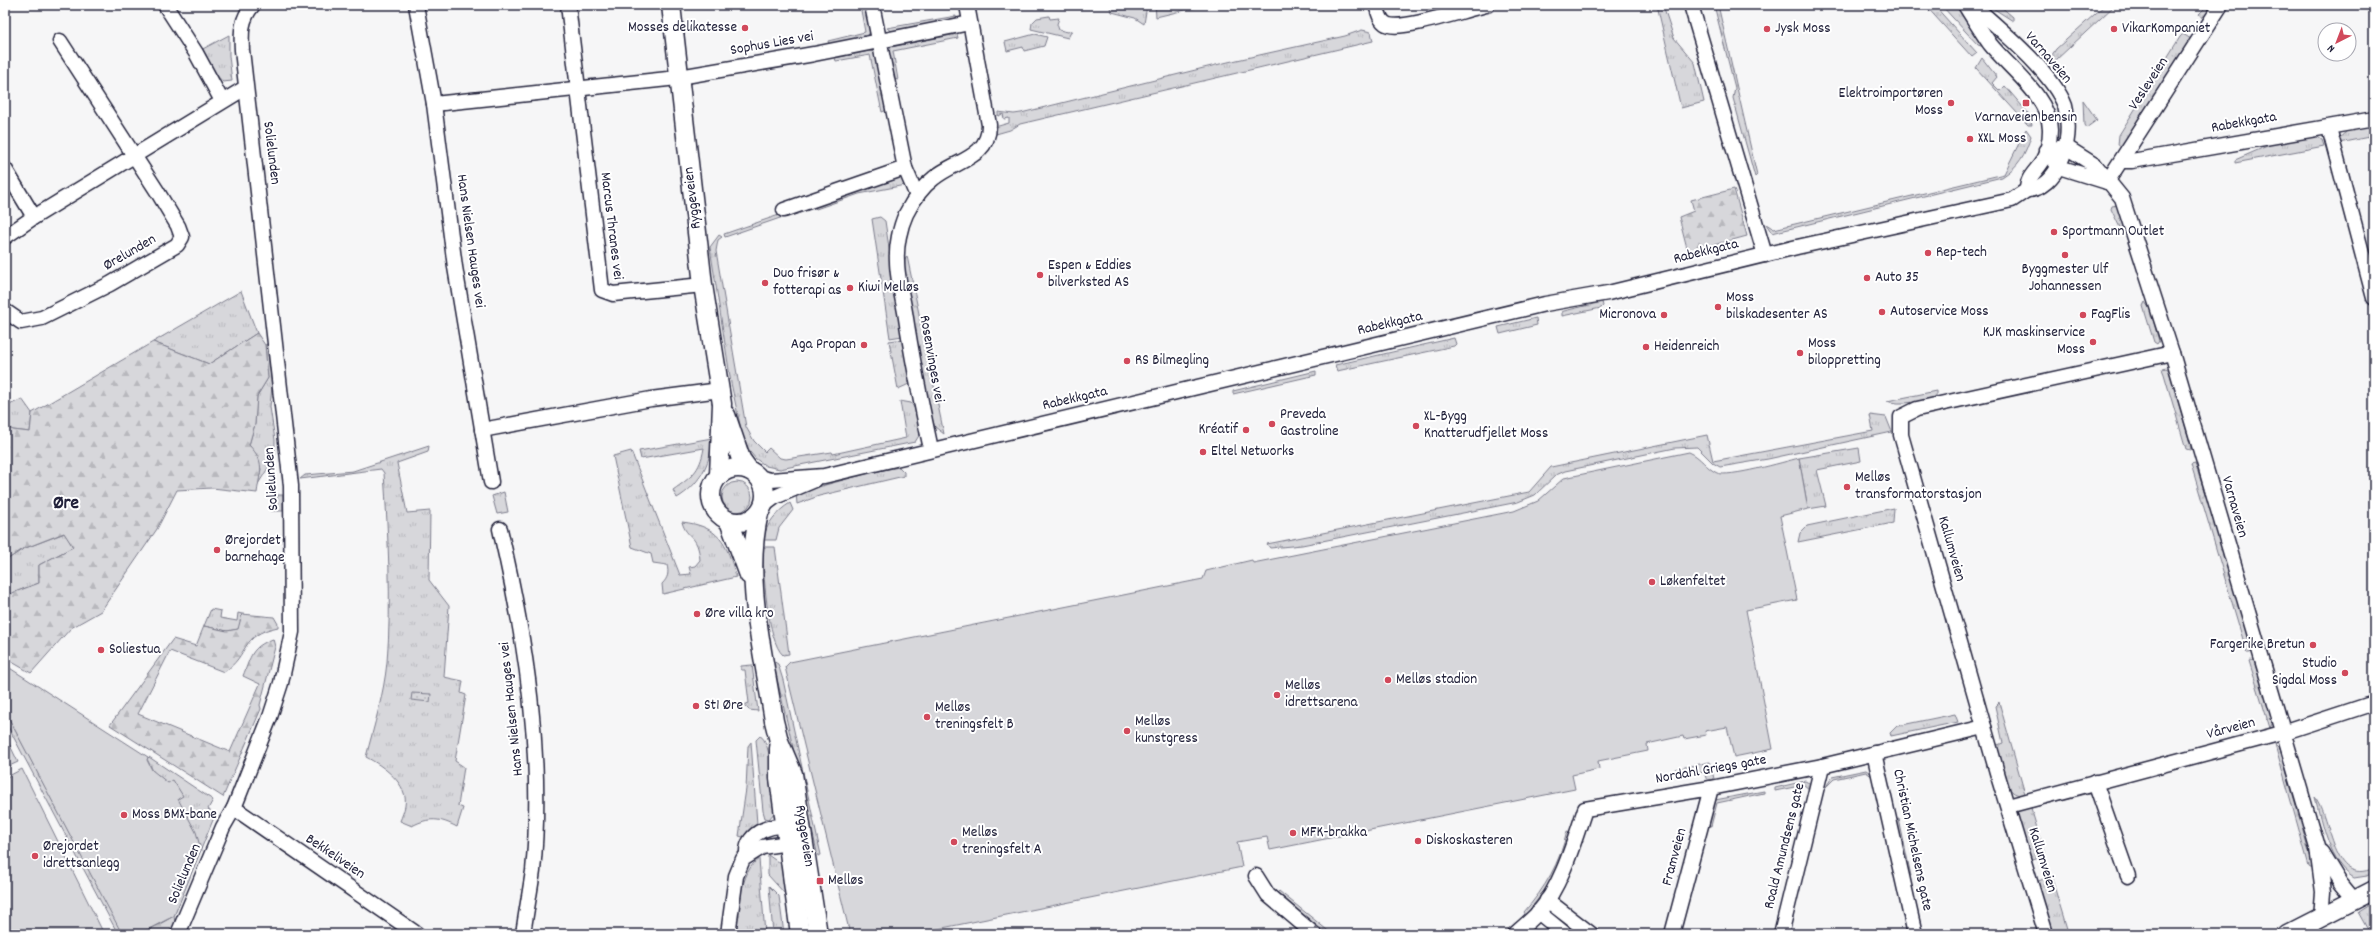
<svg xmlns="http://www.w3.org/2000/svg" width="2379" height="939" viewBox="0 0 2379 939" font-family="Dekko,sans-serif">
<defs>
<pattern id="grass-tufts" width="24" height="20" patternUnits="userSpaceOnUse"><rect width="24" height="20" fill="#d7d7db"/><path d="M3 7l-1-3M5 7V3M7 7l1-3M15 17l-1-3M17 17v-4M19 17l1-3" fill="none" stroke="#b8b8bd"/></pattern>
<pattern id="forest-firs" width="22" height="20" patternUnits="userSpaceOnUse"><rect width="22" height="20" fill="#d7d7db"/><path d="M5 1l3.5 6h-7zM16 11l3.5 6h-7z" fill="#b8b8bd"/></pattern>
<pattern id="park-dots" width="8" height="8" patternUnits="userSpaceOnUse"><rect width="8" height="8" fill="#d7d7db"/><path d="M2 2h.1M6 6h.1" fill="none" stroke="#b8b8bd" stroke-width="1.8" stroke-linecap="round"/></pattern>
</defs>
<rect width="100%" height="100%" fill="#f6f6f7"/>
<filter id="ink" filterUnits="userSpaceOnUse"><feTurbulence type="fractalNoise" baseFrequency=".025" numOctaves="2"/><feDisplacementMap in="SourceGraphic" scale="8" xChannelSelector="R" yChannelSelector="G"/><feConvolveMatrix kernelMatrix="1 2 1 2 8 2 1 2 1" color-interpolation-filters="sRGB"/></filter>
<g filter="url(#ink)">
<g fill="url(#grass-tufts)" stroke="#7c7c8b">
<polygon points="860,5 866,5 870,31 868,36 829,45 828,41 865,32"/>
<polygon points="1113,5 1147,5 1144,24 1135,18 1112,12 1110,8"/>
<polygon points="1155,5 1206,5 1156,17"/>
<polygon points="1657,5 1663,5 1674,38 1695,63 1704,102 1681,108"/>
<polygon points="1714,5 1718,5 1757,175 1755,177 1733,98 1735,88"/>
<polygon points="1925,5 1934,5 1977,53 1972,57"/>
<polygon points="1941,5 1957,5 1984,47 1978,45"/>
<polygon points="1988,5 1999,5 2013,17 2013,21"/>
<polygon points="2105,5 2115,5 2056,60 2053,60 2052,55 2056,49"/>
<polygon points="2208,5 2218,5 2124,148 2118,145 2119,135 2180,37 2183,34 2191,39 2203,19 2199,14"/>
<polygon points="956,16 956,19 893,33 887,28"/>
<polygon points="1049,16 1050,19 1059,18 1057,24 1059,30 1068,32 1072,30 1068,38 1031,29 1032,23 1037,18"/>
<polygon points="1362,30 1371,32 1373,41 1020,124 1010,130 996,134 995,127 1009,123 1009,118 1004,119 1003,114 998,116 998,112 1014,114 1021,113 1228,62 1345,36"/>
<polygon points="957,34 958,38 893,51 898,80 893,79 888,53 891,47"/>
<polygon points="1035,34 1047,37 1044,46 1024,51 1023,47 1007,51 1005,42"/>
<polygon points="229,35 229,56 232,81 223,82 209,67 199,51"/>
<polygon points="869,51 874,52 887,110 882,112 870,55 836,61 835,58"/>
<polygon points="1982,58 1997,77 1992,83 2000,91 2005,86 2028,113 2032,125 2028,125 1976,68"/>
<polygon points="2083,100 2097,120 2086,128 2084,125"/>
<polygon points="2374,125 2374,136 2339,143 2337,140 2348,130"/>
<path d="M2026,129L2031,136C2025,155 2019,166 2002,177L1772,233L1766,224L1774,229L2004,174Z"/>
<polygon points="2312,133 2322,140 2324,146 2235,163 2235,160 2281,140"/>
<polygon points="901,175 905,185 859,194 816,209 814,207"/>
<polygon points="2117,205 2125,225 2123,234 2111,209 2112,206"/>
<polygon points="782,214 783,217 725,237 724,234"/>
<polygon points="880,217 885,221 902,336 890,338 872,219"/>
<polygon points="719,235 722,237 718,240 716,251 746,427 754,441 765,452 769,448 780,458 786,459 832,452 833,454 906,438 900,401 911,403 915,409 920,434 915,442 780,469 766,466 756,459 750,452 742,434 731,383 710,247"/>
<polygon points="907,256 944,434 935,427 929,410 903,264"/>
<polygon points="241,291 257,333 209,364 153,342"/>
<polygon points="1602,302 1603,306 1601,308 1562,316 1562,312 1564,311"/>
<polygon points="2145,302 2150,309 2159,341 2157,344 2154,342 2143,306"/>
<polygon points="1536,318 1537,325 1500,334 1498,327"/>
<polygon points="1454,338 1456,344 1454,346 1337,371 1335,365"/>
<polygon points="903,339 910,379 907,385 898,389 889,341"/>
<polygon points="267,344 272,386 270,407 275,440 275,457 258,484 261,469 249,445 255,424 257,396 268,378 265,345"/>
<polygon points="2166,368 2169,370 2191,446 2190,450 2186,449 2164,374 2162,369"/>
<polygon points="1316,371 1316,375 1233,394 1233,391"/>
<path d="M1936,391V397C1922,401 1900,406 1887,401Z"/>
<polygon points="22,399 32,413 30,432 13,430 5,426 5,407"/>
<polygon points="1870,415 1886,417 1892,432 1768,459 1720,467 1713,463 1697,447 1675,448 1565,471 1556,475 1535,495 1518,502 1302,545 1270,548 1267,544 1529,492 1551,467 1707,435 1713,461 1873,431"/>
<path d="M712,438C711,464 699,485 677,498L673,490C691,477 700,472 704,448L641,459L639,451Z"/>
<path d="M429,446L428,452L397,463L407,513L430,511L429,580L449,606L444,677L463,681L461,693L466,695L455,761L464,767L458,806L463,808L457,827C440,818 429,817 412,826L400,821C402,816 404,811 405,806C409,784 383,766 366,757C374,726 384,694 387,662C392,602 388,534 384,473L381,469L300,479L305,475L353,471Z"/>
<polygon points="1859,448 1861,461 1817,470 1826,506 1808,509 1799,458"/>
<path d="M631,451L680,575L691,574L689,567L695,566L700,560C698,533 687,540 682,522C719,526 727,543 736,577L663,594L662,584C668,578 669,573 667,565L653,563L651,554L632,547L613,456Z"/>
<polygon points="2195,463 2209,505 2252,650 2250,653 2247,653 2191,464"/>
<polygon points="899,467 904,472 904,476 819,496 797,504 796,493 869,473"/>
<circle cx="737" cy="497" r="15"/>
<polygon points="504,492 508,512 497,514 492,496"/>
<polygon points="277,495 283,495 283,511 271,511 277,504"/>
<path d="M790,503L793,510L779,528L776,540H763C766,524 777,511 790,503Z"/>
<polygon points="1894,508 1893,523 1798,542 1800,533 1807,526"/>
<polygon points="65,533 73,547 39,565 39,583 7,595 5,600 5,561 23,549"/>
<path d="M763,547H775L789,654L783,655C767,641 763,570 763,547Z"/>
<polygon points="211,609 221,611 220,618 237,621 238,613 242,614 239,629 227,631 204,626"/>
<polygon points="2251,660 2254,661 2273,722 2270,728 2249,661"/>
<polygon points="773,661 778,664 783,680 821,855 818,856"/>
<polygon points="752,665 758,711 749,710 744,705 749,703 745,670 741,670 741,666"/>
<polygon points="5,702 12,724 98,887 159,783 147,759 149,757 213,800 208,809 215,815 174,916 142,934 118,934 5,721"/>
<path d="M1999,702L2025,794C2004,801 1999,760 1995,746L2003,743L1995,706Z"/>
<polygon points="1955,714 1958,722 1891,736 1890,733 1897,726"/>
<path d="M760,736C772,740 774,799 775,812L769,819L765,818L763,811L756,740Z"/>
<polygon points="751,742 757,824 743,837 739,836 746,789 748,746"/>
<polygon points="2275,744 2280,749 2314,869 2309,866"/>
<polygon points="1710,762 1715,783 1708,784 1704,772 1676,777 1675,769"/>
<polygon points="1866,770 1874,775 1884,815 1881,816 1873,777 1866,772 1834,779 1826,787 1832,777"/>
<polygon points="1805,781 1811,784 1809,789 1804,785 1775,791 1775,788"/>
<polygon points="2091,789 2094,792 2031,808 2045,855 2030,860 2015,815 2018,810"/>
<polygon points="1764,791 1764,793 1717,803 1711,826 1708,825 1715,800"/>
<path d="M2315,797C2331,817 2331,888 2374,868V872L2367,876L2354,878C2328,862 2322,824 2315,797Z"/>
<polygon points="1899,819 1911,876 1908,876 1896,820"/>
<path d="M1567,831L1571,832L1553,879L1526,915L1524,912C1545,888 1560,863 1567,831Z"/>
<polygon points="768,855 782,865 786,895 768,875"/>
<path d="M759,859L765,934H735C738,914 740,870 759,859Z"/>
<polygon points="2051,876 2068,932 2053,934 2036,882"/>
<polygon points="769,886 779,896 784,934 773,934"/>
<path d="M1279,891L1332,934C1317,934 1289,904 1277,893Z"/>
<polygon points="2374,902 2374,934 2361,934 2368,930 2358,912"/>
</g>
<g fill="url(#forest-firs)" stroke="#7c7c8b">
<polygon points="1734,189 1747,236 1688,252 1679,217 1694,211 1691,200"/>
<path d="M257,333L265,345L268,378L257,396L255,424L249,445C266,463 260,470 257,493L212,488L177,490L157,529L101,611L71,628L31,673L5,658V600L7,595L39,583V565L73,547L64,533L23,549L5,561V426L13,430L30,432L32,413L153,342L209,364Z"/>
<path d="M242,614L274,617L278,624V627C239,635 250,655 224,672L170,651L138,714L230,752L260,684L243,676C251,656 251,647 273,639L275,647L260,705L261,709L223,797L110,725L173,639L196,646L204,626L227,631L238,629Z"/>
<polygon points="174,916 175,923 170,934 142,934"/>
</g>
<polygon fill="url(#park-dots)" stroke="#7c7c8b" points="412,693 431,694 430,702 411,700"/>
<g fill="#d7d7db" stroke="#7c7c8b">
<path d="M1689,452C1701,457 1706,468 1717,473C1729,478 1783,462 1799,458L1808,509L1780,516L1797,600L1746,610L1773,749L1734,757L1727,727L1705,731L1706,735L1684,739L1683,736L1647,744L1648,751L1598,761L1599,769L1572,775L1575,789L1270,850L1267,837L1237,842L1242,867L913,934H850L785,667L790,662L1203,579L1206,571L1252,560L1253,563L1514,511L1538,501L1564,478Z"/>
<polygon points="5,665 148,757 147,760 152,770 168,783 173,780 183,796 178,799 196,832 201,850 182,897 174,916 139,934 122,934 5,711"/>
<polygon points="5,735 18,762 5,768"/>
<polygon points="22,769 104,934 5,934 5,778"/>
</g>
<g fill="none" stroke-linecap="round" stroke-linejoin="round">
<defs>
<g id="minor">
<polyline points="165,5 196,53 222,101"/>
<polyline points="416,5 434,104 455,267 491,482"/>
<polyline points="568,5 602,290 613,294 703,285"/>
<polyline points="872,5 905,168 917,196"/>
<path d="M1376,5C1379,13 1380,23 1389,25C1405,30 1467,9 1487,5"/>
<polyline points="1691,5 1765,255"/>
<path d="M1965,5C1973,18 1981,31 1990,44C2009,68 2050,97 2050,130C2050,141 2047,153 2042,162C2035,173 2027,177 2027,190"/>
<path d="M1973,5C2000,29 2053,73 2065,106C2070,124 2068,147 2060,163C2054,177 2041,190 2027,190"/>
<polyline points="434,104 668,79 814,54 970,23"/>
<polyline points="2329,128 2374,298"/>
<polyline points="2121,161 2132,161 2374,119"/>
<polyline points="5,169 34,217"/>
<polyline points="2107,182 2059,167 2046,150 2066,147 2096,166 2122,198 2172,353 2317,847 2323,892 2321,917"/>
<polyline points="2107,182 2221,5"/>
<polyline points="784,210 905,168"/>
<polyline points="5,237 34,217 245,88"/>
<polyline points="5,311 21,322 42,318 110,284 177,245 182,237 178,226 157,191 60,41"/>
<polyline points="482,430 651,399 720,390"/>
<path d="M931,449C921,403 912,358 905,312C902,295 897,277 897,261C896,246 900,227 906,214C913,200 922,187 934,178C956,160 989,158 989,125L967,5"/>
<polyline points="758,477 771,480 824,476 1545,304 1608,293 1797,247 2012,200 2027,190"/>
<polyline points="763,506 775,497 815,480"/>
<path d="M500,529C526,641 544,756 533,871C530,892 526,913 523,934"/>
<polyline points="1874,753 1915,934"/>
<polyline points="2095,782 2128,876"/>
<polyline points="2008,806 2282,733 2374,703"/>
<polyline points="234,808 417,934"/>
<polyline points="2321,852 2340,883 2354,900"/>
<path d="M747,855C745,831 775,822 794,828"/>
<polyline points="1256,876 1268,895 1314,934"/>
<polyline points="1547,900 1591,934"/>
<polyline points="1538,912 1565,934"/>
<path d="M178,934L223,827L234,808L270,717L281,683L292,632L291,486L242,50C241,32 241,19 253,5"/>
<polyline points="728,934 736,876 743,859 762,847 788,843 795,838"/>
<path d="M1515,934C1523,927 1531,920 1538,913C1561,887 1574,842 1585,809L1711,788L1822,766L1984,727"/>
<polyline points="1672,934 1711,788"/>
<polyline points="1781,934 1822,766"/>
<polyline points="2046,934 1998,776 1901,435 1901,417 1917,409 2172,353"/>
</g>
<g id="major">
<polyline points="671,5 703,285 722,404 719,475"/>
<polyline points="726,415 741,459 749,470"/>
<circle cx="738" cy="495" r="27"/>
<path d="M759,513C743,580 764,654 774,721L779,741L793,774L818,934"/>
<polyline points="729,521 749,575"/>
<polyline points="779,748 779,778 800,934"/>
<polyline points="2288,934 2374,890"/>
</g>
</defs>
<use href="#minor" stroke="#22223b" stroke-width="17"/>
<use href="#major" stroke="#22223b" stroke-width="21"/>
<use href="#minor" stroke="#fff" stroke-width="14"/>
<use href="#major" stroke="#fff" stroke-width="18"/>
</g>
</g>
<g fill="#d1495b" stroke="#fff" stroke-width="1.5">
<circle cx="745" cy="28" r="4"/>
<circle cx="1767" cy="29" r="4"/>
<circle cx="2114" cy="29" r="4"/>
<circle cx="1951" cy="103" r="4"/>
<rect x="2022" y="99" width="8" height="8" rx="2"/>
<circle cx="1970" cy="139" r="4"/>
<circle cx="2054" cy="232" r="4"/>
<circle cx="1928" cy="253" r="4"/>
<circle cx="2065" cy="255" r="4"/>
<circle cx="1040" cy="275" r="4"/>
<circle cx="1867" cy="278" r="4"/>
<circle cx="765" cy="283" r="4"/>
<circle cx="850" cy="288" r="4"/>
<circle cx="1718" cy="307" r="4"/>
<circle cx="1882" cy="312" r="4"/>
<circle cx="1664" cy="315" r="4"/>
<circle cx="2083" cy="315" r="4"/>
<circle cx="2093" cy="342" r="4"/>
<circle cx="864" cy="345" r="4"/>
<circle cx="1646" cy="347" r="4"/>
<circle cx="1800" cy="353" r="4"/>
<circle cx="1127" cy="361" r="4"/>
<circle cx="1272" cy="424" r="4"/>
<circle cx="1416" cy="426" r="4"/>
<circle cx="1246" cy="430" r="4"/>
<circle cx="1203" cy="452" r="4"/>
<circle cx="1847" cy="487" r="4"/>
<circle cx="217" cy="550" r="4"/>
<circle cx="1652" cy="582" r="4"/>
<circle cx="697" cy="614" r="4"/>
<circle cx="2313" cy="645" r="4"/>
<circle cx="101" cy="650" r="4"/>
<circle cx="2345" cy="673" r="4"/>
<circle cx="1388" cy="680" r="4"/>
<circle cx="1277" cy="695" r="4"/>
<circle cx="696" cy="706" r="4"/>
<circle cx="927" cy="717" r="4"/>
<circle cx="1127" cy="731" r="4"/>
<circle cx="124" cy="815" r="4"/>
<circle cx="1293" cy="833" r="4"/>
<circle cx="1418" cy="841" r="4"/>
<circle cx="954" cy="842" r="4"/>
<circle cx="35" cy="856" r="4"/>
<rect x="816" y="877" width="8" height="8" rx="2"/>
</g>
<g text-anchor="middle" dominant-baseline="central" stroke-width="4" stroke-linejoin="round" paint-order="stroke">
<g font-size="15" fill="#22223b" stroke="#fff" text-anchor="start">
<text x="737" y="28" text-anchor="end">Mosses delikatesse</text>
<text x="1775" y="29">Jysk Moss</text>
<text x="2122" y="29">VikarKompaniet</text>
<text x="1943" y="94" text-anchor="end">Elektroimportøren<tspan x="1943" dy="17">Moss</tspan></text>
<text x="2026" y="118" text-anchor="middle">Varnaveien bensin</text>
<text x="1978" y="139">XXL Moss</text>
<text x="2062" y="232">Sportmann Outlet</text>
<text x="1936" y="253">Rep-tech</text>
<text x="1048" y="266">Espen &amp; Eddies<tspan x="1048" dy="17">bilverksted AS</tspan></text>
<text x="2065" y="270" text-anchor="middle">Byggmester Ulf<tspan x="2065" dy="17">Johannessen</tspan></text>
<text x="773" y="274">Duo frisør &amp;<tspan x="773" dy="17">fotterapi as</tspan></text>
<text x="1875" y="278">Auto 35</text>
<text x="858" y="288">Kiwi Melløs</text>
<text x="1726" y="298">Moss<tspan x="1726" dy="17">bilskadesenter AS</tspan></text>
<text x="1890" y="312">Autoservice Moss</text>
<text x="1656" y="315" text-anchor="end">Micronova</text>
<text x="2091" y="315">FagFlis</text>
<text x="2085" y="333" text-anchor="end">KJK maskinservice<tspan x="2085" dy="17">Moss</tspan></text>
<text x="1808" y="344">Moss<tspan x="1808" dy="17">biloppretting</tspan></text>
<text x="856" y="345" text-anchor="end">Aga Propan</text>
<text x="1654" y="347">Heidenreich</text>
<text x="1135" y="361">RS Bilmegling</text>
<text x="1280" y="415">Preveda<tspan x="1280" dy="17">Gastroline</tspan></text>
<text x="1424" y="417">XL-Bygg<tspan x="1424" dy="17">Knatterudfjellet Moss</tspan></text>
<text x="1238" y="430" text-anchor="end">Kréatif</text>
<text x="1211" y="452">Eltel Networks</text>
<text x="1855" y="478">Melløs<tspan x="1855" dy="17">transformatorstasjon</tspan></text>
<text x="225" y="541">Ørejordet<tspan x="225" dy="17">barnehage</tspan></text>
<text x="1660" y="582">Løkenfeltet</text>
<text x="705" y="614">Øre villa kro</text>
<text x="2305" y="645" text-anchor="end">Fargerike Bretun</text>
<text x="109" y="650">Soliestua</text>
<text x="2337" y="664" text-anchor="end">Studio<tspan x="2337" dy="17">Sigdal Moss</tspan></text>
<text x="1396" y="680">Melløs stadion</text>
<text x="1285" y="686">Melløs<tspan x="1285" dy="17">idrettsarena</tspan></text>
<text x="704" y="706">St1 Øre</text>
<text x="935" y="708">Melløs<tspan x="935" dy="17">treningsfelt B</tspan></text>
<text x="1135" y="722">Melløs<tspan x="1135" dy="17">kunstgress</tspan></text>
<text x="132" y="815">Moss BMX-bane</text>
<text x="962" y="833">Melløs<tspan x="962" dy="17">treningsfelt A</tspan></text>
<text x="1301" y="833">MFK-brakka</text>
<text x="1426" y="841">Diskoskasteren</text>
<text x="43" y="847">Ørejordet<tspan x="43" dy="17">idrettsanlegg</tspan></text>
<text x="828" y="881">Melløs</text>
</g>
<g font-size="15" fill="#22223b" stroke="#fff">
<text transform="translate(772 44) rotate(-10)">Sophus Lies vei</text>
<text transform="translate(2048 58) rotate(49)">Varnaveien</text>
<text transform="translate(2149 84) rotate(-57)">Vesleveien</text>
<text transform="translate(2244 123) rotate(-10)">Rabekkgata</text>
<text transform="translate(271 153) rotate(83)">Solielunden</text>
<text transform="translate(693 198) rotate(-97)">Ryggeveien</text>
<text transform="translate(611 226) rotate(83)">Marcus Thranes vei</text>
<text transform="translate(470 241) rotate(82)">Hans Nielsen Hauges vei</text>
<text transform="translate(1706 252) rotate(-14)">Rabekkgata</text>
<text transform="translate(130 253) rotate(-30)">Ørelunden</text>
<text transform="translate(1390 324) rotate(-13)">Rabekkgata</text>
<text transform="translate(931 359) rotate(80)">Rosenvinges vei</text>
<text transform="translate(1075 399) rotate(-13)">Rabekkgata</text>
<text transform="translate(272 479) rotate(-94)">Solielunden</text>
<text transform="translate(2234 507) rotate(74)">Varnaveien</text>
<text transform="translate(1951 549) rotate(74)">Kallumveien</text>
<text transform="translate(512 709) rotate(-96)">Hans Nielsen Hauges vei</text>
<text transform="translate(2231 729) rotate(-15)">Vårveien</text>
<text transform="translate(1711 770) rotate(-10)">Nordahl Griegs gate</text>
<text transform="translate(804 836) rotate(81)">Ryggeveien</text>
<text transform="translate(1912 840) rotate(78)">Christian Michelsens gate</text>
<text transform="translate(1785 846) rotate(-76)">Roald Amundsens gate</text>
<text transform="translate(335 857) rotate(34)">Bekkeliveien</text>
<text transform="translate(1675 857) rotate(-75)">Framveien</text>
<text transform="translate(2042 860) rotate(73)">Kallumveien</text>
<text transform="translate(185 874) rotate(-67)">Solielunden</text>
</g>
<g font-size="19" font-weight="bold" fill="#22223b" stroke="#fff">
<text x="66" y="504">Øre</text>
</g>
</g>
<rect width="2379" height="939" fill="none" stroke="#fff" stroke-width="20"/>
<rect x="10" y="10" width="2359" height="919" fill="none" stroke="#22223b" stroke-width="1.5" filter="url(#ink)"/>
<g transform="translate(2337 42) rotate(222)"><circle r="19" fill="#ffffff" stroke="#a7a7b1"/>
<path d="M0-3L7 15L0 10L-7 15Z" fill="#d1495b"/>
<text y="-6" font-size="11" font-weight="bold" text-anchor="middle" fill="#22223b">N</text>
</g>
</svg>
